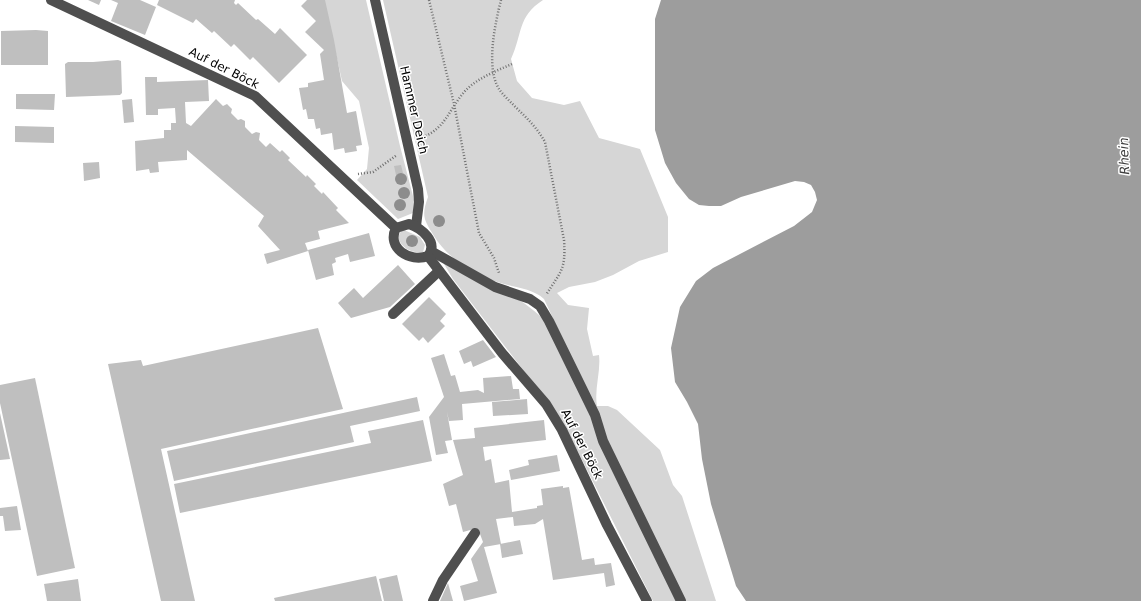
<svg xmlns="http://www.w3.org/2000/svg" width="1141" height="601" viewBox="0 0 1141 601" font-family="'DejaVu Sans',sans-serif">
<rect width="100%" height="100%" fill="#fff"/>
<g fill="#d6d6d6">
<polygon points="324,0 366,0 400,146 414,200 413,213 398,219 357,180 367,169 369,148 359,101 342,81"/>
<path d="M383,0H543C517,17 523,33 511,59L517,81L532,98L564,105L580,101L599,138L640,149L668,217V252L639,261L613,275L595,282L569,287L557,293L568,305L589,308L587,329L593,356L599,355C601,372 594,389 597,406H608L617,410L660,450L673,485L682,496L716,601H683L605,438L602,423L544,299C533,289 518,288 504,284C477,277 449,260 434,236C424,220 421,216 428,197Z"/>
<path d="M404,230L420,237L425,245L423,252C412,254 401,248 398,237L401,231Z"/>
<path d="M447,263C482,281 522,295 549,325L678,601H653L573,442L554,410L453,279L444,264Z"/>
</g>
<polygon fill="#9d9d9d" points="661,0 1141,0 1141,601 746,601 736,586 711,504 702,459 698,424 687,402 675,382 671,348 680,307 696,281 713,268 794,226 812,212 817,200 815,192 811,185 804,182 795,181 741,197 721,206 709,206 699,205 689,199 676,183 665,163 655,130 655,19"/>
<g fill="#bfbfbf">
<polygon points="88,0 101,0 99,5"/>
<polygon points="111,0 140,0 156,7 145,35 111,21 118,3"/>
<polygon points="159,0 235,0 234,3 236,5 238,3 256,20 258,19 275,34 280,28 307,55 279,83 253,57 250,60 234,44 231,47 214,31 212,33 196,19 193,23 157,5"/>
<polygon points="307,0 325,0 334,40 347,113 356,111 362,145 356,146 357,151 345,153 344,148 334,150 332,133 321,135 320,128 316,129 314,119 308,119 306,109 303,110 299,88 308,87 308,83 324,80 320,54 324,50 305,32 316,21 301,6"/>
<polygon points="36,30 48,31 48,65 1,65 1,31"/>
<polygon points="118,60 121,61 122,93 120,95 66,97 65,64 68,62 93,62"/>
<polygon points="145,77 157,77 157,82 208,80 209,101 185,102 186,123 191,126 216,99 223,106 227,104 232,109 231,113 238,120 241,119 245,121 245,127 252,134 256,132 260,133 259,140 266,147 270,143 280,152 282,150 290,158 288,160 306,177 307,175 316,184 314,186 322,194 323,192 338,208 336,210 349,223 318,231 320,239 305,243 308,251 267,264 264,254 280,250 258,226 264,216 187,150 187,160 158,162 159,172 150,173 149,169 136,171 135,141 164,138 164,130 171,130 171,123 176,123 175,108 158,109 158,115 146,115"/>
<polygon points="16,94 55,94 54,110 16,109"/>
<polygon points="132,99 134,122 124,123 122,100"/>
<polygon points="15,126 54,127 54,143 15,142"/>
<polygon points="99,162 100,178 84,181 83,163"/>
<polygon points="401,165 403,173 396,175 394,166"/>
<polygon points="369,233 375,256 350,262 348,254 335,258 336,262 332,264 334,275 316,280 308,250"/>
<polygon points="398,265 415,284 390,307 351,318 338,303 354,288 363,298"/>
<polygon points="429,297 446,314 440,321 445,326 428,343 423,337 419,341 402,324"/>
<polygon points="318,328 343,409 161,449 195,601 161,601 108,364 141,360 143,366"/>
<polygon points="483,340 496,357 473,367 471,361 464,364 459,351"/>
<polygon points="444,354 451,376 455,375 460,392 478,390 484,393 483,378 511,376 513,389 519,389 520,399 462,404 463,420 449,421 447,412 452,440 445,441 448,453 436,455 429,417 444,397 431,358"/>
<polygon points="35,378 75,568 37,576 0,403 0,385"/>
<polygon points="417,397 420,411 350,426 354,442 174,481 167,451"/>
<polygon points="527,399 528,414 493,416 492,402"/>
<polygon points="0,413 10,459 0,460"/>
<polygon points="423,420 432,461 180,513 174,484 371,443 368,431"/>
<polygon points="544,420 546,440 483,447 485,461 491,459 495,483 509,480 512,512 537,508 537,506 543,505 541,489 563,486 563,488 569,487 582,560 594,558 595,565 611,563 615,585 606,587 604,573 553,580 543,519 535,524 514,526 513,517 496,519 501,544 484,547 497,593 464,601 460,586 478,581 471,559 483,542 480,534 474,529 463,532 456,504 449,506 443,484 463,475 453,440 475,438 474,428"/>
<polygon points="557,455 560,471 511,480 509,470 529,465 528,460"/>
<polygon points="17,506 21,530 5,531 3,516 0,516 0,508"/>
<polygon points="520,540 523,554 502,558 500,544"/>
<polygon points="397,575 403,601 384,601 379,579"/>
<polygon points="376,576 382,601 275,601 274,598"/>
<polygon points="78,579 81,601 47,601 44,584"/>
<polygon points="448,583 453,601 440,601"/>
</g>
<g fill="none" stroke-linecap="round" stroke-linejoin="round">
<g stroke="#717171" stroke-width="2.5" stroke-dasharray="1 2" stroke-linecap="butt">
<polyline points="429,0 454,104 479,233 494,258 499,273"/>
<path d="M501,0C495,24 484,73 502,93C517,110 534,122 545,142L564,240C566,270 561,271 546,295"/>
<path d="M420,138C446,130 449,108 466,90C478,78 496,71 512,64"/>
<polyline points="358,174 373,172 397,155"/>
</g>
<g stroke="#4f4f4f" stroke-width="10">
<polyline points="51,0 255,96 396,228"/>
<polyline points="375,0 418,189 419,202 416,226"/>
<path d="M409,224C421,228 439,242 428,256C410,263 386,248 396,228Z"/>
<polyline points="431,251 495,287 530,299 540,306 549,321 595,415 603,441 681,601"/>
<polyline points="428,256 502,353 546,404 562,430 607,525 647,601"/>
<polyline points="393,314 439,271"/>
<polyline points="433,601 443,580 475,533"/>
</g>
</g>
<g fill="#8c8c8c">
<circle cx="401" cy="179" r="6"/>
<circle cx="404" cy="193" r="6"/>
<circle cx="400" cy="205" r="6"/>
<circle cx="439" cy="221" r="6"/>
<circle cx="412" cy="241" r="6"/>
</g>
<g text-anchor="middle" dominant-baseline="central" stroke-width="3" stroke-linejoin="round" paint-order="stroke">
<g font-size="12" fill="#000" stroke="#fff">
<text transform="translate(224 68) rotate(27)">Auf der Böck</text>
<text transform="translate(414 110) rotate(77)">Hammer Deich</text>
<text transform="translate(582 444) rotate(63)">Auf der Böck</text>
</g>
<g font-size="13" font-style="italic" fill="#3e3e3e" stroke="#fff">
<text transform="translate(1124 156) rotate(-92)">Rhein</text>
</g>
</g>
</svg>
